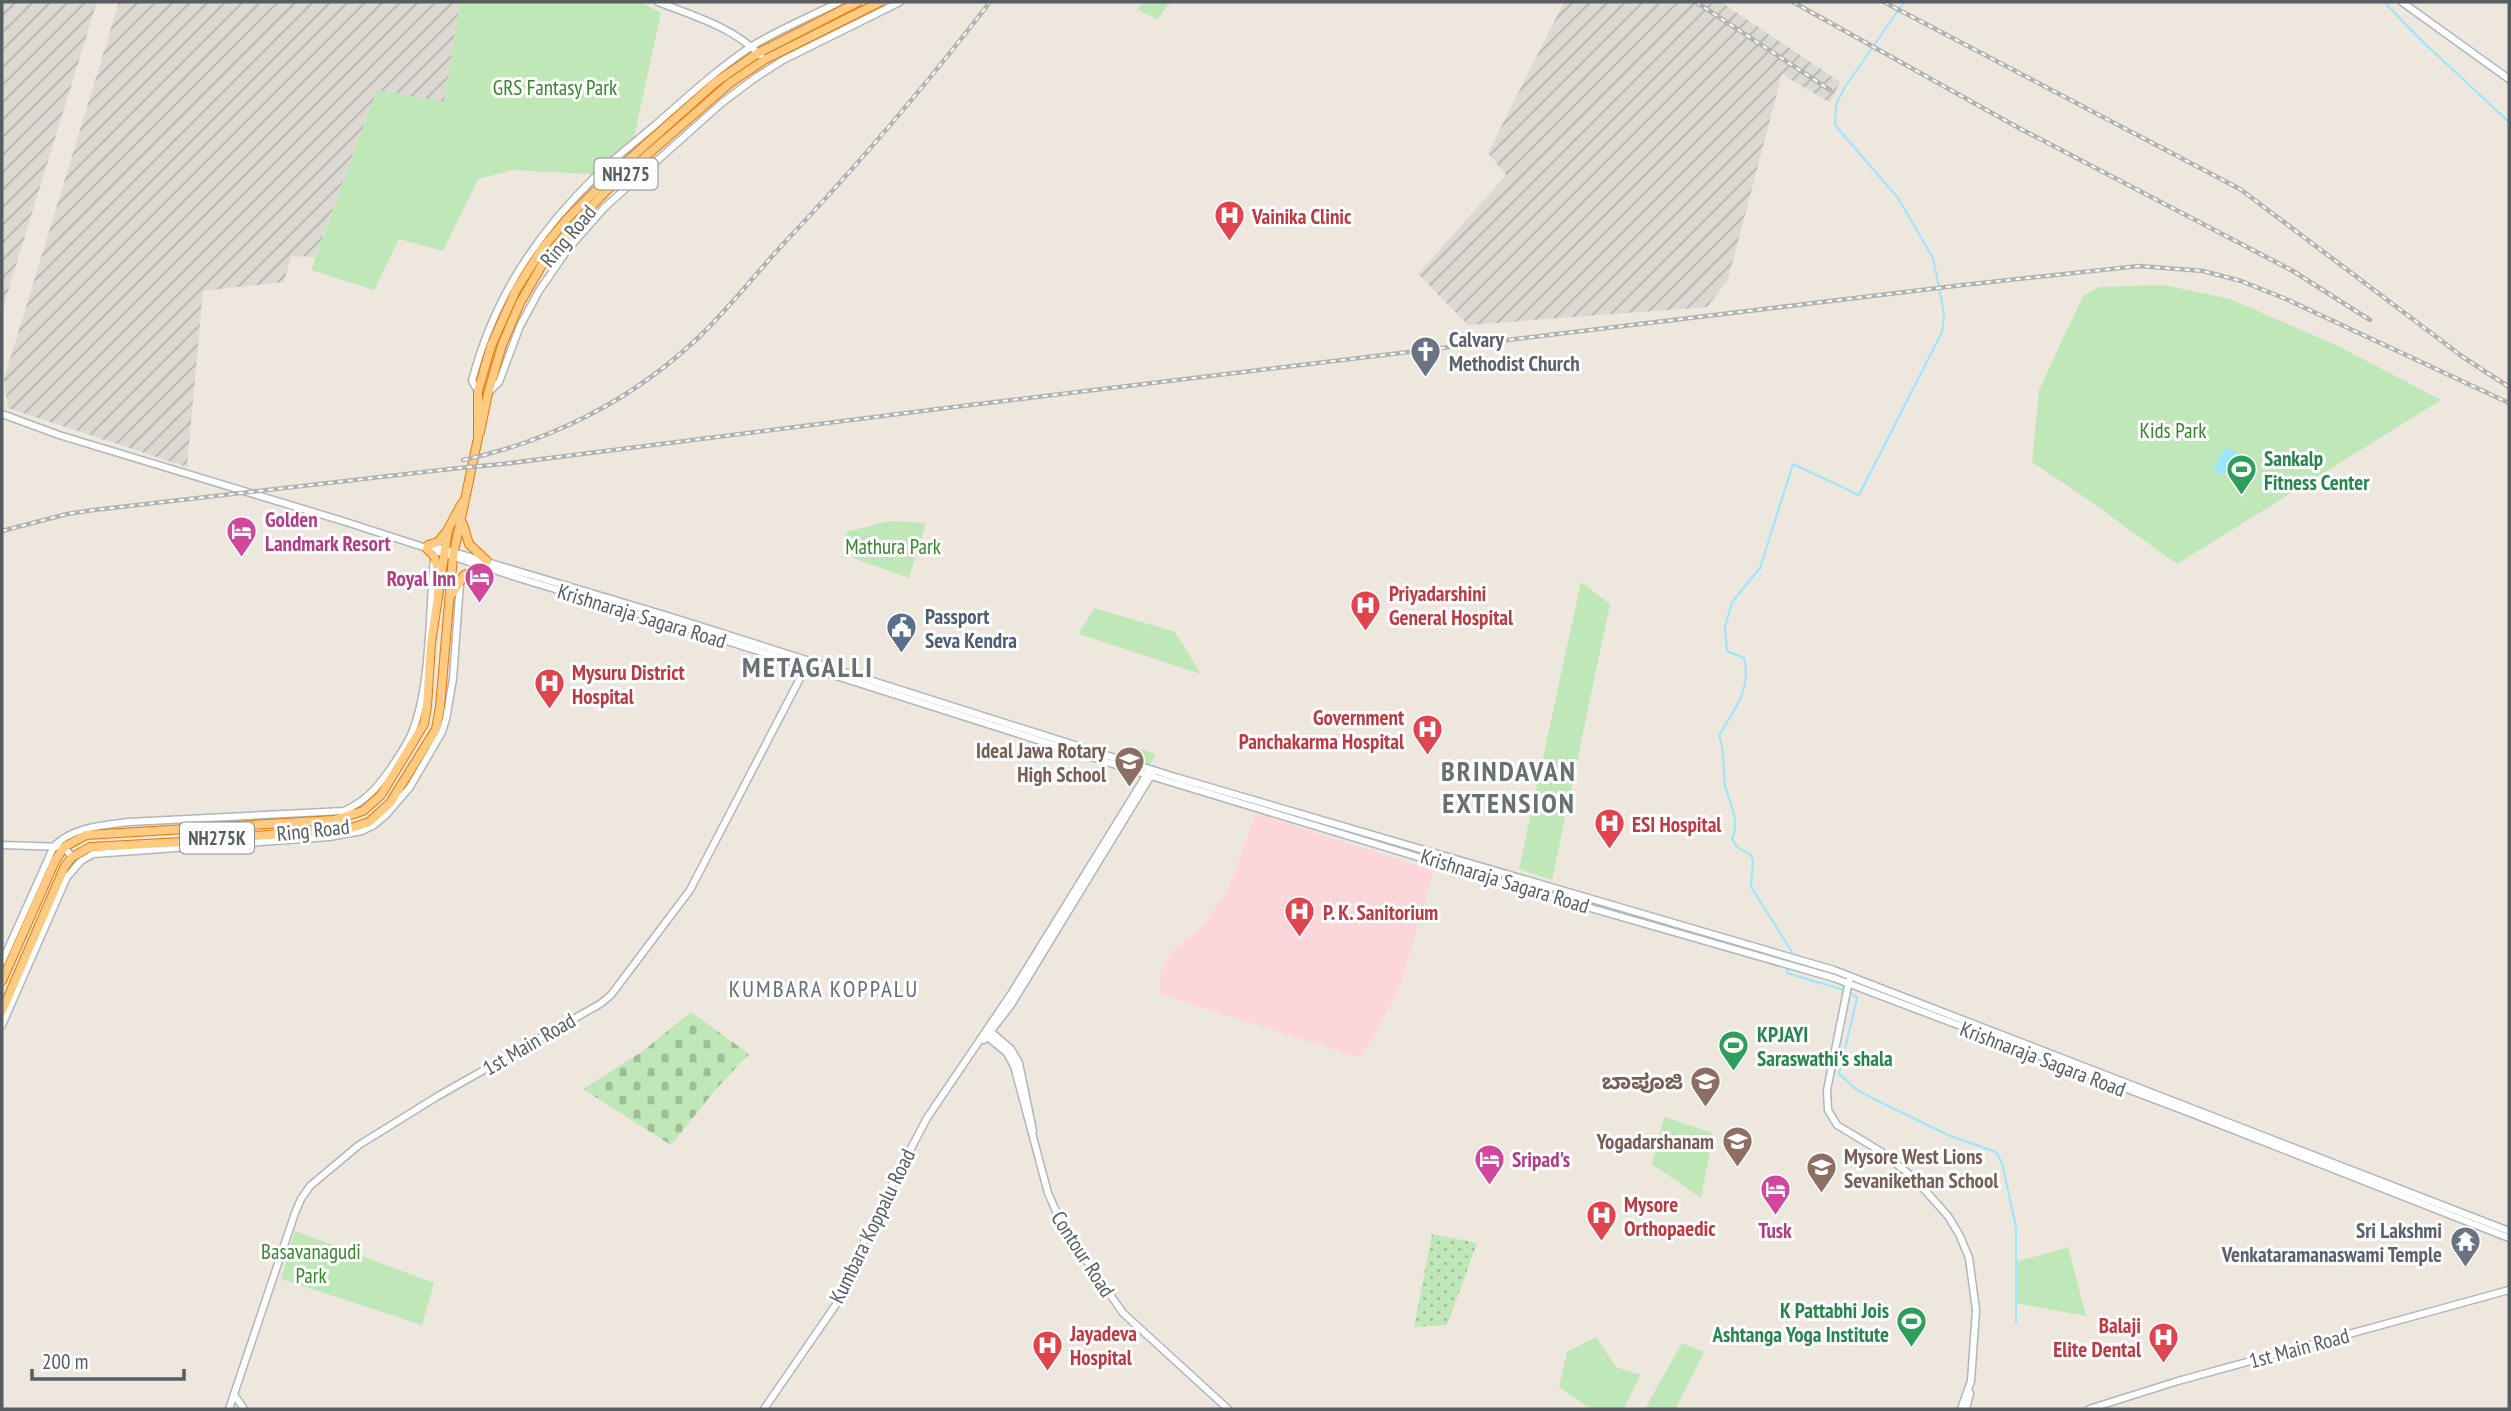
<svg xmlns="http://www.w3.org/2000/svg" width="2511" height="1411" viewBox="0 0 2511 1411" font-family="'PT Sans Narrow','Noto Sans Kannada',sans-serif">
<defs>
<pattern id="industrial-furrows" width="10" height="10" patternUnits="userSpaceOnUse" patternTransform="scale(1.75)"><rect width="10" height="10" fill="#dcd9d3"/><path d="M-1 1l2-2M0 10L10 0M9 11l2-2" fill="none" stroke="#b5b3af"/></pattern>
<pattern id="cemetery-stones" width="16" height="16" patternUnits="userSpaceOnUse" patternTransform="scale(1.75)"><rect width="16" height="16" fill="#bfe7b7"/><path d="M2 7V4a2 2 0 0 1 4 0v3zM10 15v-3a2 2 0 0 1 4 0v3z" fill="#9ebe98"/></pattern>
<pattern id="garden-dots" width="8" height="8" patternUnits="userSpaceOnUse" patternTransform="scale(1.75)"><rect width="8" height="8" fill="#bfe7b7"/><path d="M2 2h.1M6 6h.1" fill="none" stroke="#9ebe98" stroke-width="1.8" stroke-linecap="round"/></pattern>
</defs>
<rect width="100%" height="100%" fill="#ede7de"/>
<g fill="url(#industrial-furrows)">
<polygon points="2,2 97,2 2,311 4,26"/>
<polygon points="119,2 460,2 444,102 377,90 315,257 291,256 284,282 203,291 187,467 8,408 4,379"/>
<polygon points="1564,2 1721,2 1840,82 1830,103 1782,74 1728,280 1707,307 1468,325 1418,274 1506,175 1488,153"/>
</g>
<polygon fill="#fdd6d9" points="1256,813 1434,871 1398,993 1361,1058 1159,994 1161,970 1171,952 1201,927 1228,890"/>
<g fill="#bfe7b7">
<polygon points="460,2 640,2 661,13 630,155 609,175 512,170 478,179 443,251 399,239 374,290 311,270 377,90 444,102"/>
<polygon points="1143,2 1170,2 1157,20 1137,9"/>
<polygon points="2164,285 2230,299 2336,345 2441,400 2177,564 2080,494 2032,462 2039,390 2083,296 2099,287"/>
<polygon points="890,521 926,523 909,578 853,558 846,532"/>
<polygon points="1581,582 1610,604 1552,880 1519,869"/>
<polygon points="1094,608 1175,632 1201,674 1079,634"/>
<polygon points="1130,746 1156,754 1150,765 1126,757"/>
<polygon points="1664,1117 1713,1133 1701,1198 1652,1164"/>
<polygon points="295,1231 434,1283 422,1325 281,1279"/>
<polygon points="2068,1247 2086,1316 2015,1303 2016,1262"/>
<polygon points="1596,1337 1616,1367 1641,1375 1623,1409 1591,1409 1559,1387 1567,1352"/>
<polygon points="1682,1343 1704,1352 1675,1409 1645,1409"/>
</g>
<polygon fill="url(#cemetery-stones)" points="691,1012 749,1054 716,1089 671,1145 583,1089 643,1051"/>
<polygon fill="url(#garden-dots)" points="1432,1234 1477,1243 1447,1325 1414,1327"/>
<polygon fill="#9be5ff" points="2226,448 2236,451 2240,462 2231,470 2217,475 2215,471 2218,459"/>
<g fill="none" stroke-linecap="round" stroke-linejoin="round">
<g stroke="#9be5ff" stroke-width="2">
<polyline points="2384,2 2423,42 2509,122"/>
<path d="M1791,955L1792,952L1751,887L1753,861L1751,855L1737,847L1732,839C1741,820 1729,803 1725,785C1722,766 1726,756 1719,735C1734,711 1752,688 1744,658L1727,651L1725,627L1732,602L1760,568L1793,464L1859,495L1942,332L1944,317L1942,302L1933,258L1898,198L1835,125L1836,104L1845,87L1904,2"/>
<polyline points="1788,968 1787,973 1844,990"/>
<polyline points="1849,991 1857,998 1839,1074 1856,1089 1874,1099 1948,1135 1996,1152 2002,1163 2016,1227 2016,1323"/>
</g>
<defs>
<g id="secondary">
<path d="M658,2C694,16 733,27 761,56"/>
<polyline points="2402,2 2509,79"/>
<path d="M478,391L472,381C493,300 535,236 594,178C613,159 634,143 654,126C685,99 715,71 749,48C777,30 810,17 839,2"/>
<polyline points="489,392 499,382 520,326 539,291 568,249 605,207 723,102 755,78 783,60 900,2"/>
<polyline points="2,414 59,435 346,522 525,580 689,629 1151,776 1507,884 1834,978 2193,1114 2509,1238"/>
<polyline points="430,545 668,616 1175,777 1834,970 2509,1231"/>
<polyline points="2,845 64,847 72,857"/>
<path d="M2,962L54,846C73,827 104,825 129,822L344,811C367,800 377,788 391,768C399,756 408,744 413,730C431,683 429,610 434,559"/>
<polyline points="1849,981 1827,1090 1828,1110 1837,1125 1880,1151 1914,1178 1948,1216 1960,1236 1969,1258 1976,1310 1971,1381 1961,1409"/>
<polyline points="2,1025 67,877 81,861 93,854 329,837 362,831 374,825 386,815 410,787 442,732 446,719 453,679 460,583"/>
<polyline points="991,1032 1011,1049 1019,1063 1033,1131"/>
<polyline points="984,1034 1007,1053 1014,1066 1048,1193 1063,1227 1123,1313 1228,1409"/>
<polyline points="984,1040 1011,1005 1152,774"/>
<polyline points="235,1396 244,1409"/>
<polyline points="229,1409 295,1213 301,1199 310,1186 359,1145 438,1096 600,1004 611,995 690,890 807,665"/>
<polyline points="764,1409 835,1306 874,1219 927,1118 1011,994 1147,774"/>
<polyline points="1966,1409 1970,1393"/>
<polyline points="2089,1409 2178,1381 2509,1290"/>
</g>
<g id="highway">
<polyline points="480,432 488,393 502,345 520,303 546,258 571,228 607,190 730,83 764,60 880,2"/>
<polyline points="463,524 469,544 487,561"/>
<polyline points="428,545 438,542 447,531"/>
<polyline points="427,549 434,556 439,572"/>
<polyline points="452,594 464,575 486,567"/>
<polyline points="2,981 55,861 64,847 86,835 334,820 363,811 381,795 424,724 427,706 431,644 448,529 462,503"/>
<polyline points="2,1011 65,866 72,857 90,847 182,842 351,828 369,822 390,803 436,729 440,707 453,556 478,438 478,391 491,346 516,290 542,249 567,219 607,179 716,82 758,53 858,2"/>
</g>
</defs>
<use href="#secondary" stroke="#b0b6bb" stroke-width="9"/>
<use href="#highway" stroke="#ea7800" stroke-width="10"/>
<use href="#secondary" stroke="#fff" stroke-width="6"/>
<use href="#highway" stroke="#ffca82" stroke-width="8"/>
<defs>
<g id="rail">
<polyline points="1696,2 1830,90"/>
<polyline points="1793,2 2017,127 2293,271 2370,320"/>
<polyline points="1884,2 2240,189 2463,357 2509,387"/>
<path d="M463,460C552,441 634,399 700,336C731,306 757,272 786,241C858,165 926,85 990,2"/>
<polyline points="2,531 67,514 94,510 459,468 503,464 954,407 1963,285 2139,266 2203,271 2241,281 2286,299 2509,403"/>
</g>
</defs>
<use href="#rail" stroke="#b1b2b2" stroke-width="4.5"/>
<use href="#rail" stroke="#fff" stroke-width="2" stroke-dasharray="5" stroke-linecap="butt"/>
</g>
<defs>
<symbol id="hospital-pin" viewBox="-11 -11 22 30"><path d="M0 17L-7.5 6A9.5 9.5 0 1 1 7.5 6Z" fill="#e0444e" stroke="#fff"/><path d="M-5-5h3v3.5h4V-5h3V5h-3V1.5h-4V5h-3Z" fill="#fff"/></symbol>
<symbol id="church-pin" viewBox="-11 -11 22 30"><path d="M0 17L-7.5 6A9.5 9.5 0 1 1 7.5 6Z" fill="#6b7280" stroke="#fff"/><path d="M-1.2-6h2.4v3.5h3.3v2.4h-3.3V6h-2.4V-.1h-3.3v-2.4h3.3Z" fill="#fff"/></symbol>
<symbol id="stadium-pin" viewBox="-11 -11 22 30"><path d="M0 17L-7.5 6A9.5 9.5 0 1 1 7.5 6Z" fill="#2e9e5b" stroke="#fff"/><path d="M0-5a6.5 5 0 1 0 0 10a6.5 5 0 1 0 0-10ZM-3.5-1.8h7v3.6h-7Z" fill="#fff"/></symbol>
<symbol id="hotel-pin" viewBox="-11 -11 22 30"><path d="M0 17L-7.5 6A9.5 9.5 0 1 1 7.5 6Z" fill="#d1479c" stroke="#fff"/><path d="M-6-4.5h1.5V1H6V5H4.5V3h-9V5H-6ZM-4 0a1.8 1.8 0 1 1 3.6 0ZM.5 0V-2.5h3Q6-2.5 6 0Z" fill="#fff"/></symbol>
<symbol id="civic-pin" viewBox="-11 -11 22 30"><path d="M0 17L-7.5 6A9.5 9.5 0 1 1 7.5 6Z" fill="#5c6f8a" stroke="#fff"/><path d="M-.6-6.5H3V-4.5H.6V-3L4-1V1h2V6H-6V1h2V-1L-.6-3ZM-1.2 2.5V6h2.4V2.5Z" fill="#fff"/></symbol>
<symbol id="school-pin" viewBox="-11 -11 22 30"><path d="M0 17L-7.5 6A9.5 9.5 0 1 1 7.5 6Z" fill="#8d6e63" stroke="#fff"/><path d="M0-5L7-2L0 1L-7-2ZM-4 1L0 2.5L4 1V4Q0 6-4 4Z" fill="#fff"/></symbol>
<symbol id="temple-pin" viewBox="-11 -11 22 30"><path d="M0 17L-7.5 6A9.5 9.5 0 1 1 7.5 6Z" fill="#6b7280" stroke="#fff"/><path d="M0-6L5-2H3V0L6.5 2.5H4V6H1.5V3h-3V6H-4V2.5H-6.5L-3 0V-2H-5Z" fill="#fff"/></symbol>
</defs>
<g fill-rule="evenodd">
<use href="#hospital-pin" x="1212" y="198" width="35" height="47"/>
<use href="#church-pin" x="1408" y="334" width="35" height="47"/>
<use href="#stadium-pin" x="2224" y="452" width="35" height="47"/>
<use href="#hotel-pin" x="224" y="514" width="35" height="47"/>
<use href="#hotel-pin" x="462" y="560" width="35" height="47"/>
<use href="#hospital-pin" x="1348" y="588" width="35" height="47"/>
<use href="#civic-pin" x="884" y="610" width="35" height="47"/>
<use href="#hospital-pin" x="532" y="666" width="35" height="47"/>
<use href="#hospital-pin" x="1410" y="712" width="35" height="47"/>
<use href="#school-pin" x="1112" y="744" width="35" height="47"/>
<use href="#hospital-pin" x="1592" y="806" width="35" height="47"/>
<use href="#hospital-pin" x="1282" y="894" width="35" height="47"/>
<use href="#stadium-pin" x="1716" y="1028" width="35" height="47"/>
<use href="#school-pin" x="1688" y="1064" width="35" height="47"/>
<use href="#school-pin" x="1720" y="1124" width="35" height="47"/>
<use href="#hotel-pin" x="1472" y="1142" width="35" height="47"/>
<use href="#school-pin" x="1804" y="1150" width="35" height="47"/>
<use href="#hotel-pin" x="1758" y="1172" width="35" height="47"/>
<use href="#hospital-pin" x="1584" y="1198" width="35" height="47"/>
<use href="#temple-pin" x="2448" y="1224" width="35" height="47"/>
<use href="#stadium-pin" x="1894" y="1304" width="35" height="47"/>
<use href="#hospital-pin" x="2146" y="1320" width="35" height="47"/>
<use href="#hospital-pin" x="1030" y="1328" width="35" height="47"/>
</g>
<g text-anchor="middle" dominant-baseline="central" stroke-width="6" stroke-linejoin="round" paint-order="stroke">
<g fill="#fff" stroke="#898e90" stroke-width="2">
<rect x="594.5" y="158.5" width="63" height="31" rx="5"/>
<rect x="180" y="822.5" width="74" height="31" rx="5"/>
</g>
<g font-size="19" font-weight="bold" fill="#575d61">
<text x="626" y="174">NH275</text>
<text x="217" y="838">NH275K</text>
</g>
<g font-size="21" fill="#37852c" stroke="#fff">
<text x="555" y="87">GRS Fantasy Park</text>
<text x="2173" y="430">Kids Park</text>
<text x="893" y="546">Mathura Park</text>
<text x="311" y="1251">Basavanagudi<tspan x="311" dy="24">Park</tspan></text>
</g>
<g font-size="21" font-weight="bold" fill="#be3a42" stroke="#fff" text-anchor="start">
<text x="1252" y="216">Vainika Clinic</text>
<text x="1389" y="593">Priyadarshini<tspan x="1389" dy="24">General Hospital</tspan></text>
<text x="572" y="672">Mysuru District<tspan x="572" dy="24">Hospital</tspan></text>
<text x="1404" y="717" text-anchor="end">Government<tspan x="1404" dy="24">Panchakarma Hospital</tspan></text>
<text x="1632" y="824">ESI Hospital</text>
<text x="1323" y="912">P. K. Sanitorium</text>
<text x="1624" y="1204">Mysore<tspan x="1624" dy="24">Orthopaedic</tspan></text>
<text x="2141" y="1325" text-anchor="end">Balaji<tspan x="2141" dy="24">Elite Dental</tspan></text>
<text x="1070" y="1333">Jayadeva<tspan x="1070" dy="24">Hospital</tspan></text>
</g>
<g font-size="21" fill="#575d61" stroke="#fff">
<text transform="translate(568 236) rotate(-50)">Ring Road</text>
<text transform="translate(642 616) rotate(17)">Krishnaraja Sagara Road</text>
<text transform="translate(313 830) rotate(-6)">Ring Road</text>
<text transform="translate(1505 881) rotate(17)">Krishnaraja Sagara Road</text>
<text transform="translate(529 1044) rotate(-30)">1st Main Road</text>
<text transform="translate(2043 1059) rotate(21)">Krishnaraja Sagara Road</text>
<text transform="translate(872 1226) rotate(-64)">Kumbara Koppalu Road</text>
<text transform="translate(1083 1254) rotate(57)">Contour Road</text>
<text transform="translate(2299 1348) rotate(-15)">1st Main Road</text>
</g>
<g font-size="21" font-weight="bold" fill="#5b616d" stroke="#fff" text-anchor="start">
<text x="1449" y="339">Calvary<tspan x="1449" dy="24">Methodist Church</tspan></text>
<text x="2442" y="1230" text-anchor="end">Sri Lakshmi<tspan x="2442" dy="24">Venkataramanaswami Temple</tspan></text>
</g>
<g font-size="21" font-weight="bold" fill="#27864d" stroke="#fff" text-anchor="start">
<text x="2264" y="458">Sankalp<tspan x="2264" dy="24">Fitness Center</tspan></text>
<text x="1757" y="1034">KPJAYI<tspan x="1757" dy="24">Saraswathi's shala</tspan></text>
<text x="1889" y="1310" text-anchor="end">K Pattabhi Jois<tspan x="1889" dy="24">Ashtanga Yoga Institute</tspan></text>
</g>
<g font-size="21" font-weight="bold" fill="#b23c85" stroke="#fff" text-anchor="start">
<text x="265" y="519">Golden<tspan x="265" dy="24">Landmark Resort</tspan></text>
<text x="456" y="578" text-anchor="end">Royal Inn</text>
<text x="1512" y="1159">Sripad's</text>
<text x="1775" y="1230" text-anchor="middle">Tusk</text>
</g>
<g font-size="21" font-weight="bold" fill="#4e5e75" stroke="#fff" text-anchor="start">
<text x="925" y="616">Passport<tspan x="925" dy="24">Seva Kendra</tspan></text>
</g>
<g font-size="21" font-weight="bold" fill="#785e54" stroke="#fff" text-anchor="end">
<text x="1106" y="750">Ideal Jawa Rotary<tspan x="1106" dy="24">High School</tspan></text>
<text x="1683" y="1081">ಬಾಪೂಜಿ</text>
<text x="1714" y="1141">Yogadarshanam</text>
<text x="1844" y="1156" text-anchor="start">Mysore West Lions<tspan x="1844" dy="24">Sevanikethan School</tspan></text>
</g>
<g font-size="23" letter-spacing="2" fill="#687073" stroke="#fff">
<text x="824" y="988">KUMBARA KOPPALU</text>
</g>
<g font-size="28" font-weight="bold" letter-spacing="2" fill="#687073" stroke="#fff">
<text x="808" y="666">METAGALLI</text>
<text x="1509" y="770">BRINDAVAN<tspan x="1509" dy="32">EXTENSION</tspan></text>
</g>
</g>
<rect width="2511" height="1411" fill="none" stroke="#575d61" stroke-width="7"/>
<path d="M32 1369v10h152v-10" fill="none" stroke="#575d61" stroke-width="3.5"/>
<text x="42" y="1369" font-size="21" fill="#575d61" stroke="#ffffff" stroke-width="5" paint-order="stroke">200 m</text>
</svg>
